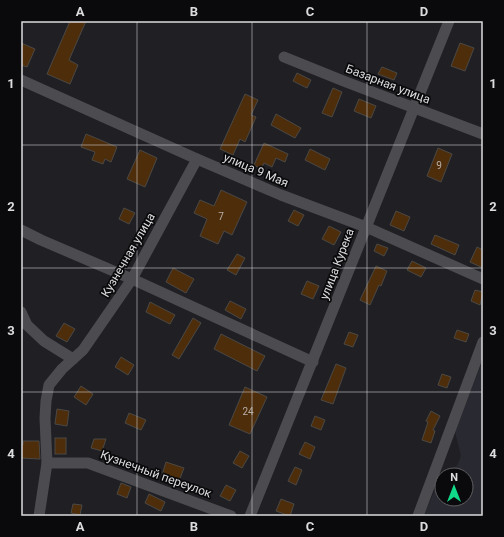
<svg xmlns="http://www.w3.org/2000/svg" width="504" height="537" viewBox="0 0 504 537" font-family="Roboto,sans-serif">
<rect width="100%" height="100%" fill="#202024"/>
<path fill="#292932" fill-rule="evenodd" d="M483,360V516H424L441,475L457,466L461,456L455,431ZM442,475H466V499H442Z"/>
<g fill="#4e2d0b" stroke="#4b4844">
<polygon points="70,21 86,21 69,60 78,65 70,84 47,74"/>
<polygon points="21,43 35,49 27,67 21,65"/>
<polygon points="460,43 474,48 465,71 451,66"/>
<polygon points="382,67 397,73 394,80 378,74"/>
<polygon points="297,73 311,80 307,88 293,81"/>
<polygon points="333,88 342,92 332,117 322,113"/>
<polygon points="245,94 258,100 251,115 256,117 245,142 240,139 233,155 220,149"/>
<polygon points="359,99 376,106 371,118 354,111"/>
<polygon points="276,114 301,128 295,138 271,125"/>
<polygon points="86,134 117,147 111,162 105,159 103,164 92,160 95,152 81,147"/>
<polygon points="264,143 288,154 285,162 276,158 272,167 264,163 261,169 254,165"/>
<polygon points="438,148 452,154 441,182 427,176"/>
<polygon points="310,149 330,159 325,170 305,160"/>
<polygon points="140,150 157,158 145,187 127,179"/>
<polygon points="221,190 247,202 232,235 224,231 218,244 200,236 207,219 194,213 200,200 214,206"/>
<polygon points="124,208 135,213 129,224 119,219"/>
<polygon points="294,210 304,215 298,226 288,221"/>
<polygon points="396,211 410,217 404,231 390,225"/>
<polygon points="329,226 341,232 334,245 322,239"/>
<polygon points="435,235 459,245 455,255 431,244"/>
<polygon points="377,244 388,248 384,256 374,251"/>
<polygon points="477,247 483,250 483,268 470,262"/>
<polygon points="237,254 245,258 236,275 227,270"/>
<polygon points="412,261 426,268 421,277 407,270"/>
<polygon points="376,266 387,271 381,286 379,285 370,305 360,300"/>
<polygon points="173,268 194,279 186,293 166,282"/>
<polygon points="307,281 319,286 313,299 301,294"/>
<polygon points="475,290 483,292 480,305 471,301"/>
<polygon points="230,301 246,309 241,319 225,310"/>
<polygon points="150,302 175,315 170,324 146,312"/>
<polygon points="193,318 201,323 179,359 172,355"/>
<polygon points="64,323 75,329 67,342 56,336"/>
<polygon points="457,330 469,334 466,342 454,338"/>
<polygon points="349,332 358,335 353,347 344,344"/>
<polygon points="221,334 265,356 257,371 214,349"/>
<polygon points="121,357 134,365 128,375 115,367"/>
<polygon points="336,364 346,368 333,404 321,400"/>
<polygon points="442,374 451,377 447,388 438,385"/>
<polygon points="81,386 93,394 86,405 74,397"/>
<polygon points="245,387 267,397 250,434 229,425"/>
<polygon points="57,409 69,411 67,426 55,424"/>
<polygon points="431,411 440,416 433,430 435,431 431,443 422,440 428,422 426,421"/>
<polygon points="129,413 146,420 141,430 125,423"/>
<polygon points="315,416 325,420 321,430 311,426"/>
<rect x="55" y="438" width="11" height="16"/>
<polygon points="94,439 106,439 102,451 91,448"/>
<polygon points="23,441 39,441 40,459 21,458 21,445 23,445"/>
<polygon points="305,442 315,447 310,459 299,454"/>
<polygon points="240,451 249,456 242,468 233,463"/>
<polygon points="166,462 184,468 179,481 162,475"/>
<polygon points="295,467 302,470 296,485 288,481"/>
<polygon points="121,483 131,487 127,498 117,494"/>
<polygon points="226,485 236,490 230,501 220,496"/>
<polygon points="149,494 165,502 161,511 145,503"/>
<polygon points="281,499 294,504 290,516 276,511"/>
<polygon points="73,504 82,505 80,515 71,513"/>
</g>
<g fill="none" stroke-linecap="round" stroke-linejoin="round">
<g stroke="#4c4c50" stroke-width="11">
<polyline points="284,57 346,82 483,134"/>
<polyline points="21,80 197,159 281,195 366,227 483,279"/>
<polyline points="21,230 41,240 132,279 313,362"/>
<polyline points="21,312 27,325 44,341 73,359"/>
<polyline points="47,463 88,463 231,516"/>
<polyline points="39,516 47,463 45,418 46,401 49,385 62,369 83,350 132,279 197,159"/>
<polyline points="250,516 449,21"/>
<polyline points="418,516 483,342"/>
</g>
</g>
<path fill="none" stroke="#dcdcde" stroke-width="1" stroke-opacity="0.55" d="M137,21V516M252,21V516M367,21V516M21,145H483M21,268H483M21,392H483"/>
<g text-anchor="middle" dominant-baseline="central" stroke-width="3.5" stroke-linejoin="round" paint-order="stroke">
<g font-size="10" fill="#b8b0a9">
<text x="439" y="165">9</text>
<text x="221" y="216">7</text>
<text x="248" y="411">24</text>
</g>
<g font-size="12" fill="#dcdcde" stroke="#0a0a0c">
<text transform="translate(388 84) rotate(21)">Базарная улица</text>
<text transform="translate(256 170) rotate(23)">улица 9 Мая</text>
<text transform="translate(128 255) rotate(-60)">Кузнечная улица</text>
<text transform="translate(337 264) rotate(-69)">улица Курека</text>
<text transform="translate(156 474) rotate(20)">Кузнечный переулок</text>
</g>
</g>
<rect width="504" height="537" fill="none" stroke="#0a0a0c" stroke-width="44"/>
<g transform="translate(454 487)"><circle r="19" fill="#0a0a0c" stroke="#5e5e60"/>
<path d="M0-3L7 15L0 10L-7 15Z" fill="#11d98a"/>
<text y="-6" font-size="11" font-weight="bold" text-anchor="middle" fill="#dcdcde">N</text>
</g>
<rect x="22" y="22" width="460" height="493" fill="none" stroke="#dcdcde" stroke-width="1.5"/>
<g font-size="13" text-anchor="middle" font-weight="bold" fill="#dcdcde">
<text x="80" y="16">A</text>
<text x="194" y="16">B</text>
<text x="310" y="16">C</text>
<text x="424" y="16">D</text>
<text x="11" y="88">1</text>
<text x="493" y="88">1</text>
<text x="11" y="211">2</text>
<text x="493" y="211">2</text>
<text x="11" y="335">3</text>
<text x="493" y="335">3</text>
<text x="11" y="458">4</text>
<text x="493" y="458">4</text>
<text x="80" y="531">A</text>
<text x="194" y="531">B</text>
<text x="310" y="531">C</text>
<text x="424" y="531">D</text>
</g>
</svg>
